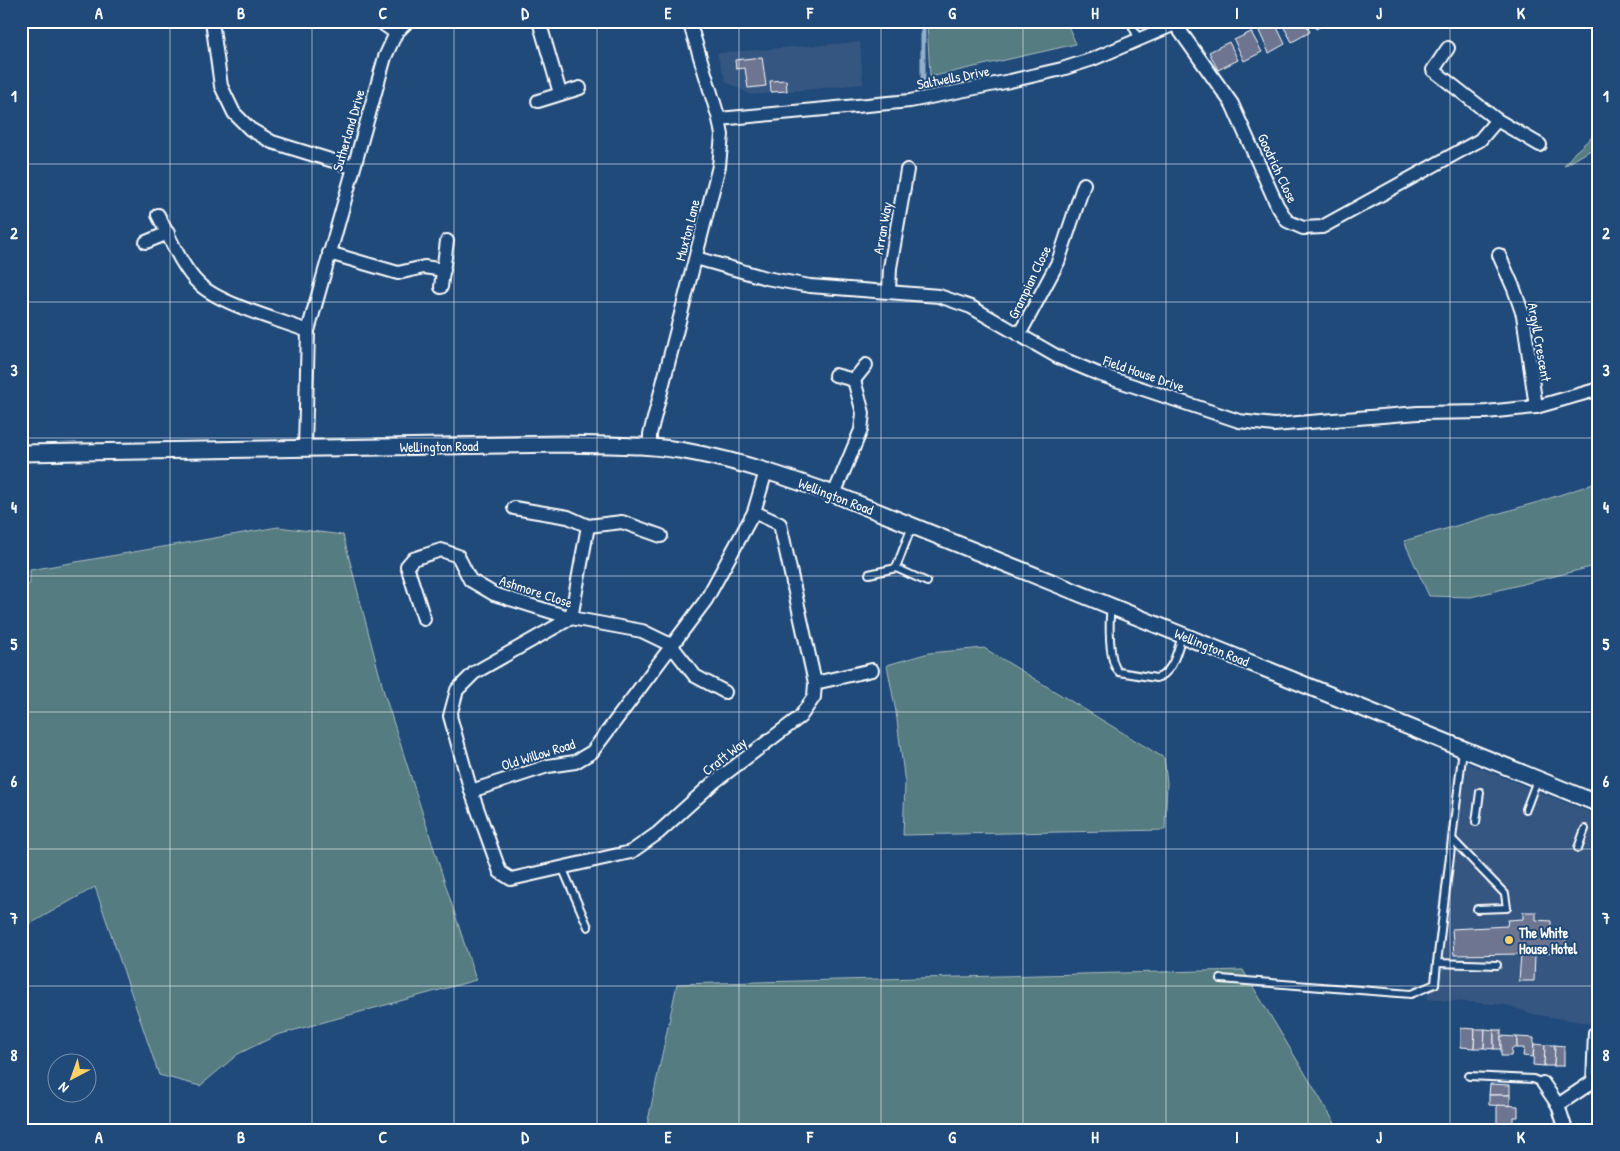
<svg xmlns="http://www.w3.org/2000/svg" width="1620" height="1151" viewBox="0 0 1620 1151" font-family="'Patrick Hand',sans-serif">
<rect width="100%" height="100%" fill="#1f4a7a"/>
<filter id="ink" filterUnits="userSpaceOnUse"><feTurbulence type="fractalNoise" baseFrequency=".02" numOctaves="2"/><feDisplacementMap in="SourceGraphic" scale="10" xChannelSelector="R" yChannelSelector="G"/><feConvolveMatrix kernelMatrix="1 2 1 2 8 2 1 2 1" color-interpolation-filters="sRGB"/></filter>
<g filter="url(#ink)">
<g fill="#365781">
<polygon points="860,42 863,84 752,95 726,82 717,53"/>
<polygon points="1455,758 1599,816 1599,1025 1532,1014 1507,1005 1427,999"/>
</g>
<g fill="#557b80" stroke="#aabdc0">
<polygon points="927,21 1066,21 1076,44 930,77"/>
<polygon points="1599,131 1599,145 1564,166 1575,152"/>
<polygon points="1599,482 1599,565 1471,597 1429,596 1404,541 1538,502"/>
<polygon points="278,527 343,535 385,696 476,980 277,1035 238,1054 200,1086 159,1075 95,887 21,929 21,586 30,584 30,570"/>
<polygon points="984,648 1164,758 1167,783 1165,830 903,835 905,784 896,712 887,665 929,653"/>
<polygon points="1243,970 1339,1130 646,1130 677,984"/>
</g>
<g fill="none" stroke-linecap="round" stroke-linejoin="round">
<polyline stroke="#92aeca" stroke-width="5" points="923,21 923,80"/>
</g>
<g fill="#6d7491" stroke="#fff">
<polygon points="1283,21 1305,21 1310,32 1292,42 1281,22"/>
<polygon points="1312,21 1330,21 1316,29"/>
<polygon points="1276,25 1285,44 1269,53 1259,31"/>
<polygon points="1251,32 1262,52 1244,61 1234,40"/>
<polygon points="1229,42 1238,60 1218,70 1209,52"/>
<polygon points="762,57 766,86 748,88 745,68 736,69 735,60"/>
<polygon points="786,80 787,91 771,92 770,81"/>
<polygon points="1523,912 1536,912 1536,920 1551,921 1551,931 1566,932 1566,948 1559,948 1559,953 1535,954 1534,981 1519,981 1521,954 1454,955 1452,929 1507,926 1508,920 1523,919"/>
<polygon points="1461,1028 1475,1029 1474,1048 1461,1047"/>
<polygon points="1475,1029 1485,1029 1484,1048 1474,1048"/>
<polygon points="1485,1029 1494,1030 1494,1049 1484,1048"/>
<rect x="1494" y="1030" width="7" height="19"/>
<polygon points="1501,1036 1517,1037 1517,1048 1512,1048 1511,1056 1501,1056"/>
<polygon points="1517,1037 1534,1038 1533,1057 1523,1056 1524,1048 1517,1048"/>
<polygon points="1534,1044 1545,1045 1544,1066 1533,1065"/>
<polygon points="1545,1045 1555,1045 1554,1066 1544,1066"/>
<polygon points="1555,1045 1564,1046 1564,1066 1554,1066"/>
<polygon points="1490,1084 1510,1085 1510,1095 1489,1095"/>
<polygon points="1489,1095 1510,1095 1510,1106 1489,1105"/>
<polygon points="1497,1105 1518,1106 1518,1117 1513,1117 1513,1124 1497,1124"/>
<polygon points="1497,1124 1513,1124 1513,1129 1517,1130 1497,1130"/>
</g>
<g fill="none" stroke-linecap="round" stroke-linejoin="round">
<defs>
<g id="service">
<polyline points="1130,21 1139,40"/>
<polyline points="896,568 927,582"/>
<polyline points="869,574 896,568 912,526"/>
<path d="M1111,607C1109,620 1108,663 1119,672L1156,678C1173,674 1177,651 1182,636"/>
<polyline points="1463,749 1437,963 1497,965"/>
<polyline points="1526,809 1537,780"/>
<polyline points="1476,822 1480,792"/>
<polyline points="1452,839 1505,894 1507,908 1477,909"/>
<polyline points="1578,848 1585,829"/>
<polyline points="562,867 588,927"/>
<polyline points="1221,979 1411,994 1435,984 1437,963"/>
<polyline points="1469,1076 1533,1079 1543,1083"/>
<polyline points="1590,1084 1592,1032"/>
</g>
<g id="minor">
<polyline points="212,21 221,86 234,113 250,129 272,142 353,167"/>
<polyline points="379,21 396,33"/>
<polyline points="539,21 560,93"/>
<polyline points="1175,24 1232,104 1277,205 1287,221 1303,228 1322,227 1480,140 1497,120 1433,70 1448,48"/>
<polyline points="538,101 580,88"/>
<polyline points="719,119 910,101 1010,81 1062,69 1093,59 1182,21"/>
<polyline points="1497,120 1540,145"/>
<path d="M158,215C169,236 182,268 199,284C220,304 279,320 308,331"/>
<polyline points="146,242 168,233"/>
<polyline points="329,253 398,273 424,267 444,270"/>
<polyline points="1499,255 1514,289 1523,315 1536,407"/>
<polyline points="696,258 766,278 810,286 939,296 971,307 1058,357 1101,375 1239,421 1274,425 1418,413 1486,412 1536,407 1599,389"/>
<polyline points="441,287 447,241"/>
<polyline points="889,291 890,268 907,170"/>
<polyline points="1019,335 1058,262 1084,184"/>
<polyline points="835,375 854,380"/>
<polyline points="650,447 650,434 719,166 722,135 719,119 689,21"/>
<polyline points="305,448 308,331 385,57 396,33 408,21"/>
<polyline points="834,494 861,430 863,413 854,380 866,365"/>
<polyline points="514,508 568,517 588,526 622,522 661,536"/>
<polyline points="571,618 474,673 457,690 450,716 471,791 500,872 511,879 631,852 658,833 713,783 800,717 814,697 815,683 780,524 754,512 766,471"/>
<polyline points="571,618 588,526"/>
<polyline points="424,619 407,566 413,559 441,550 458,556 470,580 494,594 571,618 642,631 671,645 695,676 725,692"/>
<polyline points="815,683 872,670"/>
<polyline points="471,791 548,766 575,762 592,752 706,600 754,512"/>
<polyline points="1543,1083 1558,1105 1566,1130"/>
<polyline points="1558,1105 1598,1078"/>
</g>
<path id="tertiary" d="M21,453L562,444C606,445 652,444 695,453C743,462 788,478 834,494L1599,804"/>
</defs>
<use href="#service" stroke="#fff" stroke-width="10"/>
<use href="#minor" stroke="#fff" stroke-width="16"/>
<use href="#tertiary" stroke="#fff" stroke-width="19"/>
<use href="#service" stroke="#1f4a7a" stroke-width="6"/>
<use href="#minor" stroke="#1f4a7a" stroke-width="12"/>
<use href="#tertiary" stroke="#1f4a7a" stroke-width="15"/>
</g>
</g>
<path fill="none" stroke="#fff" stroke-width="1" stroke-opacity="0.55" d="M170,21V1130M312,21V1130M454,21V1130M597,21V1130M739,21V1130M881,21V1130M1023,21V1130M1166,21V1130M1308,21V1130M1450,21V1130M21,164H1599M21,302H1599M21,438H1599M21,576H1599M21,712H1599M21,849H1599M21,986H1599"/>
<circle fill="#ffd166" stroke="#1f4a7a" stroke-width="2" cx="1509" cy="940" r="5"/>
<g text-anchor="middle" dominant-baseline="central" stroke-width="4" stroke-linejoin="round" paint-order="stroke">
<g font-size="14" fill="#fff" stroke="#1f4a7a">
<text transform="translate(953 77) rotate(-11)">Saltwells Drive</text>
<text transform="translate(348 130) rotate(-74)">Sutherland Drive</text>
<text transform="translate(1278 168) rotate(65)">Goodrich Close</text>
<text transform="translate(882 228) rotate(-80)">Arran Way</text>
<text transform="translate(687 230) rotate(-76)">Muxton Lane</text>
<text transform="translate(1029 282) rotate(-64)">Grampian Close</text>
<text transform="translate(1540 342) rotate(80)">Argyll Crescent</text>
<text transform="translate(1144 373) rotate(19)">Field House Drive</text>
<text transform="translate(439 446) rotate(-1)">Wellington Road</text>
<text transform="translate(836 496) rotate(21)">Wellington Road</text>
<text transform="translate(536 591) rotate(18)">Ashmore Close</text>
<text transform="translate(1212 647) rotate(22)">Wellington Road</text>
<text transform="translate(538 754) rotate(-17)">Old Willow Road</text>
<text transform="translate(724 756) rotate(-38)">Craft Way</text>
</g>
<g font-size="14" font-weight="bold" fill="#fff" stroke="#1f4a7a" text-anchor="start">
<text x="1519" y="932">The White<tspan x="1519" dy="16">House Hotel</tspan></text>
</g>
</g>
<rect width="1620" height="1151" fill="none" stroke="#1f4a7a" stroke-width="55"/>
<g transform="translate(72 1078) rotate(221)"><circle r="24" fill="#1f4a7a" stroke="#7992af"/>
<path d="M0-4L9 19L0 12L-9 19Z" fill="#ffd166"/>
<text y="-8" font-size="14" font-weight="bold" text-anchor="middle" fill="#ffffff">N</text>
</g>
<rect x="28" y="28" width="1564" height="1096" fill="none" stroke="#fff" stroke-width="2"/>
<g font-size="16" text-anchor="middle" font-weight="bold" fill="#fff">
<text x="99" y="19">A</text>
<text x="241" y="19">B</text>
<text x="383" y="19">C</text>
<text x="525" y="19">D</text>
<text x="668" y="19">E</text>
<text x="810" y="19">F</text>
<text x="952" y="19">G</text>
<text x="1095" y="19">H</text>
<text x="1237" y="19">I</text>
<text x="1379" y="19">J</text>
<text x="1521" y="19">K</text>
<text x="14" y="102">1</text>
<text x="1606" y="102">1</text>
<text x="14" y="239">2</text>
<text x="1606" y="239">2</text>
<text x="14" y="376">3</text>
<text x="1606" y="376">3</text>
<text x="14" y="513">4</text>
<text x="1606" y="513">4</text>
<text x="14" y="650">5</text>
<text x="1606" y="650">5</text>
<text x="14" y="787">6</text>
<text x="1606" y="787">6</text>
<text x="14" y="924">7</text>
<text x="1606" y="924">7</text>
<text x="14" y="1061">8</text>
<text x="1606" y="1061">8</text>
<text x="99" y="1143">A</text>
<text x="241" y="1143">B</text>
<text x="383" y="1143">C</text>
<text x="525" y="1143">D</text>
<text x="668" y="1143">E</text>
<text x="810" y="1143">F</text>
<text x="952" y="1143">G</text>
<text x="1095" y="1143">H</text>
<text x="1237" y="1143">I</text>
<text x="1379" y="1143">J</text>
<text x="1521" y="1143">K</text>
</g>
</svg>
